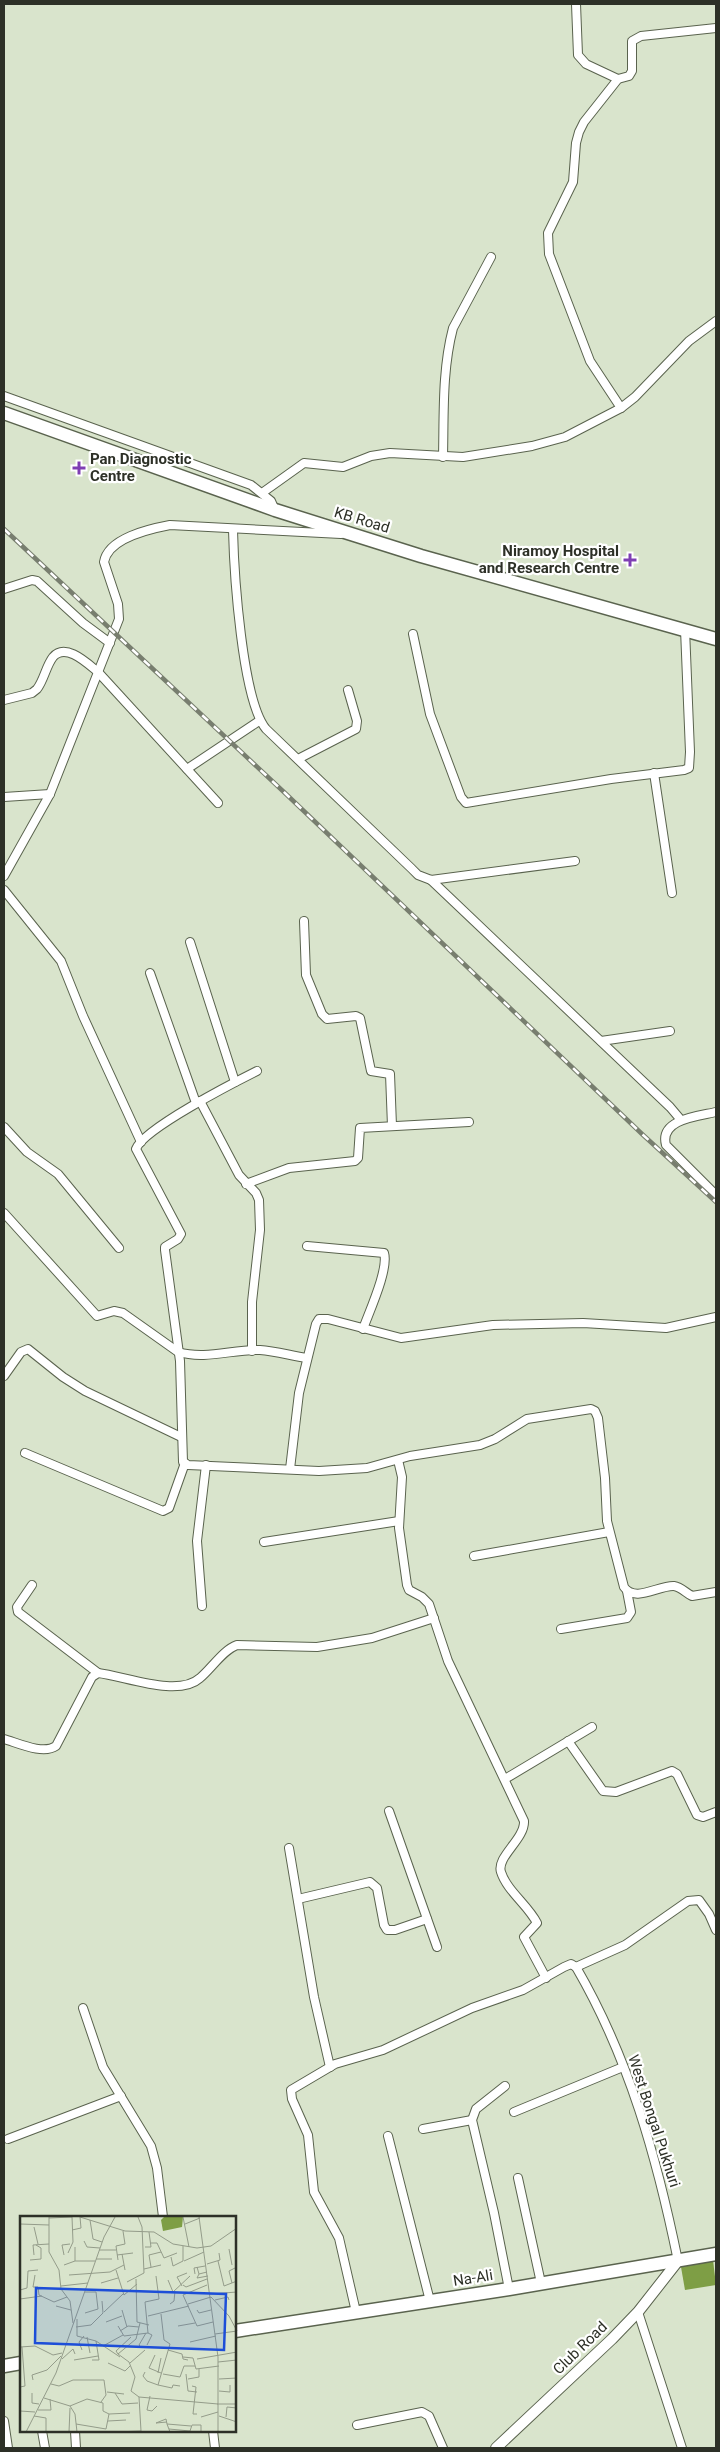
<svg xmlns="http://www.w3.org/2000/svg" width="720" height="2452" viewBox="0 0 720 2452" font-family="Roboto,sans-serif">
<rect width="100%" height="100%" fill="#d9e4cc"/>
<polygon fill="#7e9e45" points="713,2260 716,2285 685,2290 681,2267"/>
<g fill="none" stroke-linecap="round" stroke-linejoin="round">
<defs>
<g id="minor">
<polyline points="576,4 578,55 586,64 618,79"/>
<polyline points="4,396 251,485 271,501 275,510"/>
<polyline points="621,408 590,361 549,254 548,233 573,182 576,143 579,132 584,122 618,79 629,76 632,71 632,41 641,36 716,28"/>
<path d="M443,457C444,414 442,370 453,328L491,257"/>
<polyline points="262,493 304,463 343,467 371,456 390,453 463,457 532,446 565,437 621,408 635,397 689,341 716,321"/>
<path d="M233,530C234,572 242,700 266,729L411,868L418,875L431,880L575,861"/>
<polyline points="4,589 32,580 37,581 83,623 110,643"/>
<polyline points="413,634 430,714 461,797 466,803 611,779 684,770 689,768 690,752 685,629"/>
<path d="M4,700L32,693L37,689C44,680 46,666 53,657C66,642 88,664 98,672L218,803"/>
<polyline points="298,759 356,729 357,721 348,690"/>
<polyline points="187,769 259,721"/>
<polyline points="654,773 672,893"/>
<polyline points="4,797 50,794"/>
<path d="M4,876L50,794L119,619L118,604L104,562C108,538 149,529 170,525L341,534"/>
<polyline points="431,880 670,1107 681,1120"/>
<polyline points="4,890 61,961 83,1016 141,1142"/>
<polyline points="304,921 306,975 322,1014 327,1019 356,1016 360,1018 371,1071 390,1074 392,1126"/>
<polyline points="190,942 235,1082"/>
<polyline points="150,973 196,1103"/>
<polyline points="601,1041 670,1031"/>
<path d="M257,1071C235,1082 143,1129 136,1149L181,1234L178,1239L165,1247V1250L180,1361L183,1462L188,1465L319,1471L367,1468L410,1456L480,1445L495,1439L527,1419L591,1409L595,1411L598,1418L605,1478L607,1521L624,1587C635,1603 659,1585 674,1586C681,1587 686,1593 692,1596L716,1592"/>
<polyline points="200,1101 239,1175 256,1193 259,1200 260,1230 252,1302 252,1351"/>
<path d="M716,1112C699,1116 659,1119 666,1145L716,1195"/>
<polyline points="4,1127 27,1152 58,1174 119,1248"/>
<polyline points="246,1184 289,1168 355,1161 358,1158 360,1128 469,1122"/>
<path d="M4,1213L97,1316L114,1311L123,1313L178,1352C206,1360 233,1349 260,1350C276,1351 292,1356 307,1358"/>
<path d="M307,1246L384,1253C389,1269 369,1312 363,1329"/>
<polyline points="4,1376 21,1352 28,1349 63,1377 85,1391 181,1437"/>
<polyline points="25,1453 163,1511 169,1508 185,1463"/>
<path d="M398,1460L402,1477L399,1528L407,1585L409,1590L422,1597L429,1604L448,1661L524,1821C525,1839 496,1857 501,1872C507,1891 528,1905 537,1923L524,1937L546,1978"/>
<polyline points="290,1469 299,1393 316,1324 319,1319 328,1319 401,1338 493,1325 583,1323 666,1328 716,1317"/>
<polyline points="264,1542 399,1521"/>
<polyline points="474,1556 609,1532"/>
<polyline points="32,1585 17,1607 18,1612 98,1673"/>
<polyline points="202,1606 197,1541 206,1465"/>
<polyline points="561,1629 627,1618 631,1612 627,1591"/>
<path d="M4,1739C18,1743 43,1755 56,1746L92,1677L98,1673C125,1676 178,1698 200,1678C212,1668 223,1650 237,1645L317,1647L372,1638L434,1618"/>
<polyline points="568,1741 603,1791 616,1792 672,1771 677,1774 697,1815 703,1817 716,1812"/>
<polyline points="505,1779 592,1727"/>
<polyline points="389,1811 437,1947"/>
<polyline points="289,1848 314,1997 330,2067"/>
<polyline points="298,1899 370,1882 377,1888 384,1925 387,1930 395,1930 427,1919"/>
<path d="M576,1967C629,2058 657,2158 678,2261"/>
<polyline points="83,2008 103,2067 151,2146 157,2168 163,2217"/>
<polyline points="505,2086 476,2109 472,2120 494,2213 509,2289"/>
<polyline points="514,2112 623,2067"/>
<polyline points="423,2129 472,2120"/>
<polyline points="388,2136 430,2301"/>
<polyline points="8,2139 121,2096"/>
<polyline points="518,2178 541,2283"/>
<polyline points="356,2312 339,2238 314,2192 308,2135 292,2099 291,2090 335,2064 383,2050 472,2008 523,1990 564,1967 571,1964 576,1967 625,1945 688,1901 699,1900 709,1914 716,1930"/>
<polyline points="638,2312 682,2448"/>
<polyline points="4,2421 8,2448"/>
<polyline points="357,2425 422,2412 429,2416 443,2448"/>
<polyline points="42,2431 45,2448"/>
<polyline points="75,2431 76,2448"/>
<polyline points="213,2431 215,2448"/>
</g>
<polyline id="tertiary" points="496,2448 612,2339 638,2312 678,2261"/>
<g id="primary">
<polyline points="4,413 275,510 421,556 716,639"/>
<polyline points="235,2331 509,2289 716,2254"/>
<polyline points="4,2366 21,2363"/>
</g>
</defs>
<use href="#minor" stroke="#5a634e" stroke-width="10"/>
<use href="#tertiary" stroke="#5a634e" stroke-width="12"/>
<use href="#primary" stroke="#5a634e" stroke-width="15"/>
<use href="#minor" stroke="#fff" stroke-width="8"/>
<use href="#tertiary" stroke="#fff" stroke-width="10"/>
<use href="#primary" stroke="#fff" stroke-width="12"/>
<defs>
<polyline id="rail" points="4,529 286,794 642,1134 716,1202"/>
</defs>
<use href="#rail" stroke="#787e6f" stroke-width="4.5"/>
<use href="#rail" stroke="#fff" stroke-width="2.5" stroke-dasharray="8" stroke-linecap="butt"/>
</g>
<g fill="#7e3eb3" stroke="#fff" stroke-width="2">
<path d="M76.5 460.5h5v5h5v5h-5v5h-5v-5h-5v-5h5z"/>
<path d="M627.5 552.5h5v5h5v5h-5v5h-5v-5h-5v-5h5z"/>
</g>
<g text-anchor="middle" dominant-baseline="central" stroke-width="4.5" stroke-linejoin="round" paint-order="stroke">
<g font-size="15" font-weight="bold" fill="#2d3027" stroke="#fff" text-anchor="start">
<text x="90" y="459">Pan Diagnostic<tspan x="90" dy="17">Centre</tspan></text>
<text x="619" y="551" text-anchor="end">Niramoy Hospital<tspan x="619" dy="17">and Research Centre</tspan></text>
</g>
<g font-size="15" fill="#2d3027" stroke="#fff">
<text transform="translate(362 520) rotate(17)">KB Road</text>
<text transform="translate(654 2121) rotate(72)">West Bongal Pukhuri</text>
<text transform="translate(473 2278) rotate(-9)">Na-Ali</text>
<text transform="translate(580 2348) rotate(-44)">Club Road</text>
</g>
</g>
<g transform="translate(20 2216)">
<rect width="216" height="216" fill="#d9e4cc"/>
<path d="M144,1H163L162,11L143,15L141,4Z" fill="#7e9e45"/>
<path fill="none" stroke="#949c8a" stroke-width="1" d="M29,1V36L39,54L41,73L50,85L53,107M60,1L105,15L134,16L153,28L177,32L191,30L217,12M163,1L169,31M179,1L198,141V216M29,2L52,1M70,4L73,23L82,26M0,8L29,9M165,8L180,2M14,11L18,28M52,14L61,12L60,1M64,25L67,31L80,32M131,27H137L144,42L157,37M125,31H131L129,16M209,33L212,49M79,34H96M48,37L53,26L52,1M102,38L105,54M14,39L13,29L29,28M44,39L42,29L50,28M97,39L113,37M151,41L153,50L163,45V30M76,43H92M10,44L21,43V32L16,29M98,44L96,30L105,28L103,15M55,45H75M164,45L184,36M198,45L204,70L217,65M187,48L200,44L199,37M44,49L55,45V31M131,51L129,39L141,36M177,51L179,58L187,56M124,53L141,49M96,54L104,79L117,68M175,58L174,52L185,50M179,58L177,62L188,60M15,59L13,71H18L19,79L34,86L47,81M49,59L90,56L104,49M116,63L117,106L129,109M148,64L153,76L170,60M107,66L124,57L122,11L118,1M81,67L98,62M212,67L209,55L217,51M163,69L166,71L187,63M187,69L163,79L177,110L193,106M41,70L68,67M162,70L157,61L167,57M0,74L7,72L8,55L18,54M190,78L217,76M0,83L22,80M195,84L208,81L209,84M150,88L154,85L155,75M168,88L191,81L209,100L217,115M36,90L51,94M102,94L107,111M177,94L179,97L191,94M84,96L103,78M65,97L78,93L76,76H65M141,98L144,124L150,128L138,169L152,172L153,169L160,170M128,100L169,90M57,103V120L76,125L100,141M86,106L102,100M98,110L104,120L128,117L125,86L139,83L136,60M158,110L175,107M56,111L71,109L83,97L82,85M100,115L108,110L119,111M195,118L217,115M67,121L70,137M170,126L196,120M127,129L132,119L128,117M83,130L103,119M0,131L15,130L33,139L42,137M121,131L119,129L126,117M62,134L59,126L64,120M148,134L162,138L163,143L168,144M98,138L96,135L111,121M135,139L129,152L141,157M163,141L173,142L176,153L199,150M42,143L53,133L55,138M177,143L217,136M54,144L78,140M72,144H79L76,125M198,146L217,144M88,147L105,155L110,150M110,147L125,134M125,156L123,160L127,165L138,169M138,157L141,142M143,158L160,161L164,150H175M166,158L168,175L177,176M168,163L179,161V153M199,163L217,162M13,164L12,159L27,154L41,140M31,168L39,170L53,164H84L86,179L81,186M172,170L176,171L173,198H177M0,171L5,170L2,131M199,175L210,176V169M87,176L104,178M12,177V187L19,188M95,177L102,188L118,187M130,180L127,194L132,195L137,190M119,181L198,188M24,182L50,190L55,198L57,216M197,188H217M50,190L67,183L83,187V195L89,198L110,197M18,194H31L30,183M0,195L15,196M14,200L26,202V216M199,200L217,206M181,201L198,196M206,201L207,191L217,192M88,205L106,204M147,206L136,207L146,203L147,208L150,216M56,208L86,213L89,198M147,208L171,210M149,213L170,215M170,215L172,209H181V216M6,216L36,157L84,21L95,1M49,216L50,192M95,216L121,215L119,181L111,175L115,161L109,146L98,138L116,123L120,107"/>
<path fill="#1d4ed8" fill-opacity="0.15" stroke="#1d4ed8" stroke-width="2.5" d="M16,72L206,78L204,134L15,127Z"/>
<rect width="216" height="216" fill="none" stroke="#2d3027" stroke-width="2.5"/>
</g>
<rect width="720" height="2452" fill="none" stroke="#2d3027" stroke-width="10"/>
</svg>
